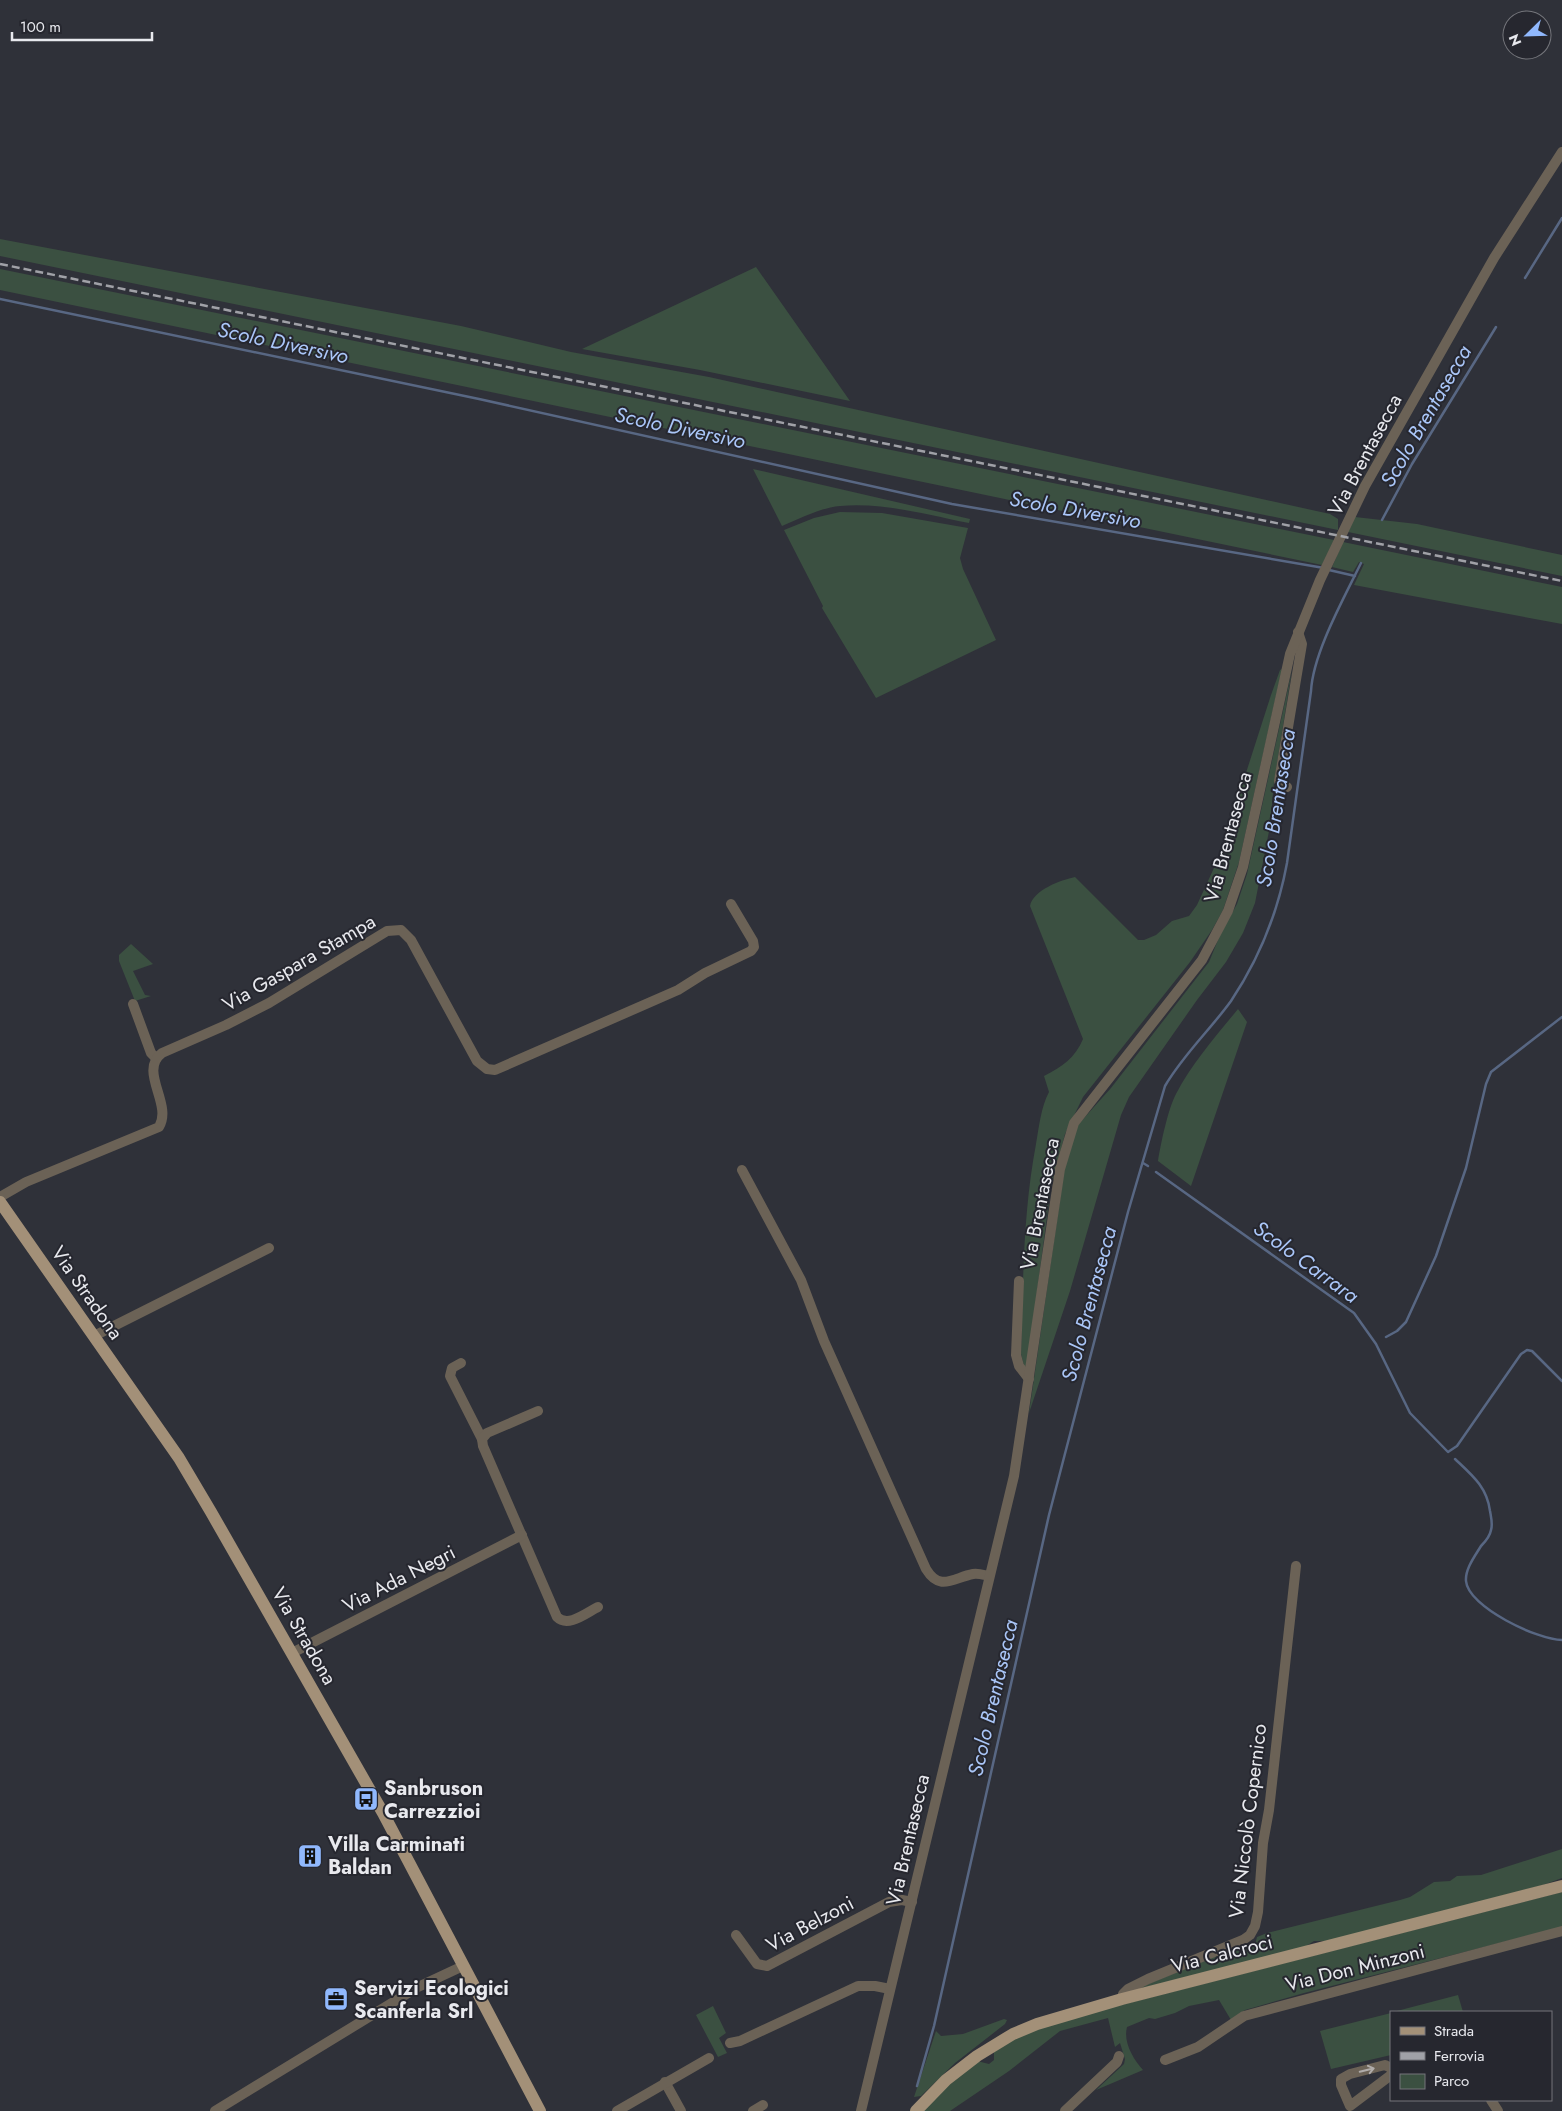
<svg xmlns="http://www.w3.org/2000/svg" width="1562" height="2111" viewBox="0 0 1562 2111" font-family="Jost,sans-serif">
<rect width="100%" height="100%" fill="#2f3139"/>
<g fill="#3b5041">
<polygon points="0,239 461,326 571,352 709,377 1330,514 1338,519 1338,530 0,256"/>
<polygon points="756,267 850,401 700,370 582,349"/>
<polygon points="0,269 1334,540 1322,565 0,290"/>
<path d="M753,469L970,519L969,523C928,515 882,502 840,506C820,508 801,518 782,526Z"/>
<polygon points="840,512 882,513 968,528 960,558 963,569 996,640 876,698 822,608 823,606 784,530 814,518"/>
<polygon points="1355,517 1417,524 1562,555 1562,576 1348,532"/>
<polygon points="1343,542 1562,587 1562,624 1354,585 1364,564 1359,562 1353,572 1332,567"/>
<path d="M1282,669L1239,862L1223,910L1212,930L1190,962L1083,1097L1065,1134L1051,1187L1028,1359L1026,1366H1024L1021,1354C1023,1283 1023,1213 1036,1144C1039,1127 1041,1107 1049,1092L1044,1076C1062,1067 1075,1058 1083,1039L1030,906C1033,890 1061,880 1075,877L1138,940H1144L1156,935L1172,921L1189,916L1197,905L1219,857L1271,695L1280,670Z"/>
<polygon points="1292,670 1274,782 1270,826 1255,903 1243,933 1226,962 1197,1000 1129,1097 1121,1115 1070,1291 1029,1413 1065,1165 1076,1127 1111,1088 1209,962 1220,935 1237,904 1247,874"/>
<polygon points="131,944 153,964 133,971 145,995 151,996 135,1001 119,961 119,955"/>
<path d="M1238,1009L1247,1022L1191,1186L1158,1161C1161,1143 1168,1109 1176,1094C1192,1063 1217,1035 1238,1009Z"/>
<polygon points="1562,1849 1562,1878 1543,1885 1329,1941 1314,1941 1303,1948 1134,1990 1218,1955 1255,1945 1257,1937 1267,1933 1400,1900 1410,1897 1434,1882 1450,1881 1457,1876 1481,1875"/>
<path d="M1562,1892V1927L1304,1993L1245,2010L1231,2020L1219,2000L1189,2006L1175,2013L1155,2019L1149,2018L1127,2027C1123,2042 1133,2059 1143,2070L1096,2090L1124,2064L1125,2059L1120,2043L1115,2047L1108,2018L1060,2031L1009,2071L950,2111H923L940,2093L977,2061L989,2064L994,2060V2052L1022,2034L1074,2017Z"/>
<polygon points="1458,1995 1463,2012 1393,2012"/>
<polygon points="713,2006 726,2033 719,2038 727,2053 718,2057 696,2015"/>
<polygon points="1391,2013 1391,2055 1331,2069 1320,2031"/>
<polygon points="1004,2019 1007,2020 1005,2024 955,2063 921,2096 914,2097 936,2031 941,2036 963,2034"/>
</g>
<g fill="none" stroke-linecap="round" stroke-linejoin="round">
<g stroke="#586783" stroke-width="2.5">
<polyline points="1525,278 1562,218"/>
<polyline points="0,299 479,399 952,504 1324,568"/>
<polyline points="1382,520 1412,464 1496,327"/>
<polyline points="1329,570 1355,576"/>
<polyline points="1143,1163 1148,1166"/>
<polyline points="1156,1172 1354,1313 1376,1344 1410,1413 1448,1452 1457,1446 1521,1354 1527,1350 1532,1351 1562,1381"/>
<polyline points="1386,1337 1397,1331 1406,1322 1436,1256 1466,1168 1486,1084 1491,1072 1562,1017"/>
<path d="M1455,1459C1472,1475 1487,1487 1490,1511C1491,1517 1493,1524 1491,1530C1490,1536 1485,1542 1481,1546C1475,1556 1465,1569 1466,1581C1468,1607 1538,1640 1562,1640"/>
<path d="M917,2086L934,2026L1049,1515L1128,1212L1165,1086C1183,1055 1210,1030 1231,1001C1259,959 1278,912 1287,863L1311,691C1313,653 1344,598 1361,563"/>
</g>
<g stroke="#6b6256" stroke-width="10">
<polyline points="1287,787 1281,785 1279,781 1302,644 1298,632"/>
<polyline points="133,1004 151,1053 156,1058"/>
<path d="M742,1170L801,1280L824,1341L926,1569C940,1592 953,1578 973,1574C978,1573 984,1575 989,1576"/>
<path d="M0,1197L26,1182L159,1127C173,1104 138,1071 162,1053L226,1025L269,1003L387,931L401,930L411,940L477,1061L487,1069L495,1070L678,990L705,973L751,951L754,947L753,941L731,904"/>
<polyline points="1019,1281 1016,1355 1019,1366 1029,1379"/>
<polyline points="94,1336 269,1248"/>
<polyline points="461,1363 452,1368 450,1376 482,1439"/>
<path d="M538,1411L487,1433L482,1439L483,1446L557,1617C568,1628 586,1613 598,1607"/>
<polyline points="292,1653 522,1535"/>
<polyline points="736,1935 757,1964 767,1966 889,1902 902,1900 912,1902"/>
<polyline points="1122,1999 1123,1994 1128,1989 1148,1979 1243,1940 1250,1935 1255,1926 1258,1912 1263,1843 1269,1810 1296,1566"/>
<polyline points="730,2043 740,2041 858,1986 875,1986 890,1989"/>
<polyline points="1165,2060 1198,2047 1244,2016 1562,1931"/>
<polyline points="1391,2068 1385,2065 1350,2074 1341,2079 1341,2085 1350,2106 1391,2075"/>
<polyline points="665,2082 681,2111"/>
<polyline points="1491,2100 1498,2111"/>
<polyline points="215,2111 418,1987 463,1966"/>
<polyline points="617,2111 709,2058"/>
<polyline points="753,2111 763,2105"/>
<polyline points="861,2111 1014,1476 1060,1169 1074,1123 1202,960 1228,911 1243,867 1290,654 1320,580 1365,486 1494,258 1562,152"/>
<polyline points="1065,2111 1117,2062 1119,2056"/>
</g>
<g stroke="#a39078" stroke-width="12">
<polyline points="0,1202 179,1458 211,1512 383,1813 540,2111"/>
<polyline points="916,2111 946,2080 977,2056 1013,2034 1037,2024 1122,1999 1562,1886"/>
</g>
<polyline stroke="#a0a1a7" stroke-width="2.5" stroke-dasharray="8 4" stroke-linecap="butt" points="0,264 1562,581"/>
</g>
<defs><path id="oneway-shaft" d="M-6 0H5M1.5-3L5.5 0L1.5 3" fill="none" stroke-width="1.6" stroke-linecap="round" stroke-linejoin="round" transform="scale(1.25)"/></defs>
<use stroke="#b0acaa" href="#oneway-shaft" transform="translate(1367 2070) rotate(-14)"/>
<defs>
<symbol id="bus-square" viewBox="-11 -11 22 22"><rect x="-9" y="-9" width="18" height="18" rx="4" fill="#90b8fd" stroke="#26272f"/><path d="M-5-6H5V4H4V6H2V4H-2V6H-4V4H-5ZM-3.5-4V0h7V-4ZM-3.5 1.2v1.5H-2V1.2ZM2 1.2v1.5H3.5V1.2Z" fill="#111"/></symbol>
<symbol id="building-square" viewBox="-11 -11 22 22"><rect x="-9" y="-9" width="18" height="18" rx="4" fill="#90b8fd" stroke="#26272f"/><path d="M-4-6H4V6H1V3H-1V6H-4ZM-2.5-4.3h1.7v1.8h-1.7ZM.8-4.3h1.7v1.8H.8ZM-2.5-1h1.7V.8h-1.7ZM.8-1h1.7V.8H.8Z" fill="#111"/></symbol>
<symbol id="office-square" viewBox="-11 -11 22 22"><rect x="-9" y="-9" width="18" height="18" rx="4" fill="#90b8fd" stroke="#26272f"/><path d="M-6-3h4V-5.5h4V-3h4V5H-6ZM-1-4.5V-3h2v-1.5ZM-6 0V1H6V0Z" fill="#111"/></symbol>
</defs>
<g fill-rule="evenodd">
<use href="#bus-square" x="352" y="1785" width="28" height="28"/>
<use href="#building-square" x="296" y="1842" width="28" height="28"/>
<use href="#office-square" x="322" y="1985" width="28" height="28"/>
</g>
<g text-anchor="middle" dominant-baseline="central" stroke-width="4" stroke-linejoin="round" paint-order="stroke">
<g font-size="20" fill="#e8e9ee" stroke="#26272f">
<text transform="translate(1365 455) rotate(-62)">Via Brentasecca</text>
<text transform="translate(1228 837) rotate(-75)">Via Brentasecca</text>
<text transform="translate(299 963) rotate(-30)">Via Gaspara Stampa</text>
<text transform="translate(1040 1204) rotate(-79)">Via Brentasecca</text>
<text transform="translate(87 1293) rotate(55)">Via Stradona</text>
<text transform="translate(399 1579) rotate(-27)">Via Ada Negri</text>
<text transform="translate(304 1636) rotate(60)">Via Stradona</text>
<text transform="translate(1248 1821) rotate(-83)">Via Niccolò Copernico</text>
<text transform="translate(908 1840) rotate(-77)">Via Brentasecca</text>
<text transform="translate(810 1924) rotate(-28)">Via Belzoni</text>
<text transform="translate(1222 1954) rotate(-14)">Via Calcroci</text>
<text transform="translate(1355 1968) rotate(-14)">Via Don Minzoni</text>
</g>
<g font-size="20" font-weight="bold" fill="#e8e9ee" stroke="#26272f" text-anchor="start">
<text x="384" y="1788">Sanbruson<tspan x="384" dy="23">Carrezzioi</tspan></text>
<text x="328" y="1844">Villa Carminati<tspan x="328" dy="23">Baldan</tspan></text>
<text x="354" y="1988">Servizi Ecologici<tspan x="354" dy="23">Scanferla Srl</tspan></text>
</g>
<g font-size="21" font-style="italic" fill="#aac6f8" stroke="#26272f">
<text transform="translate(283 343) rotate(12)">Scolo Diversivo</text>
<text transform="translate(1426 416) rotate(-60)">Scolo Brentasecca</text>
<text transform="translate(680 428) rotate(12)">Scolo Diversivo</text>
<text transform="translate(1075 510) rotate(10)">Scolo Diversivo</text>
<text transform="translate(1276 808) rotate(-81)">Scolo Brentasecca</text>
<text transform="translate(1306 1262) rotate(36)">Scolo Carrara</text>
<text transform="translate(1089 1304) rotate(-75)">Scolo Brentasecca</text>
<text transform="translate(993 1698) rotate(-77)">Scolo Brentasecca</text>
</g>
</g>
<rect x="1390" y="2011" width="162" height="90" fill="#26272f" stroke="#74757b"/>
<rect x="1400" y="2027" width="25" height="8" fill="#a39078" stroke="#74757b"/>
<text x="1434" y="2036" font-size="15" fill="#e8e9ee">Strada</text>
<rect x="1400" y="2052" width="25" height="8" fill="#a0a1a7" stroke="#74757b"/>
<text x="1434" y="2061" font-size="15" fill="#e8e9ee">Ferrovia</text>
<rect x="1400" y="2074" width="25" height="15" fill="#3b5041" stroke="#74757b"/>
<text x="1434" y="2086" font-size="15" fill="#e8e9ee">Parco</text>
<g transform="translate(1527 35) rotate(247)"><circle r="24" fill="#26272f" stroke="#74757b"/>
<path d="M0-4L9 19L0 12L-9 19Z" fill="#90b8fd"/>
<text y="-8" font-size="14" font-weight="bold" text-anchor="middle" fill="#e8e9ee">N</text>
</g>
<path d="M12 32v8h140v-8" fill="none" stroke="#e8e9ee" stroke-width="2.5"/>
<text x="20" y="32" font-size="15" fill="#e8e9ee" stroke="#26272f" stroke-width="4" paint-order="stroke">100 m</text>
</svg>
